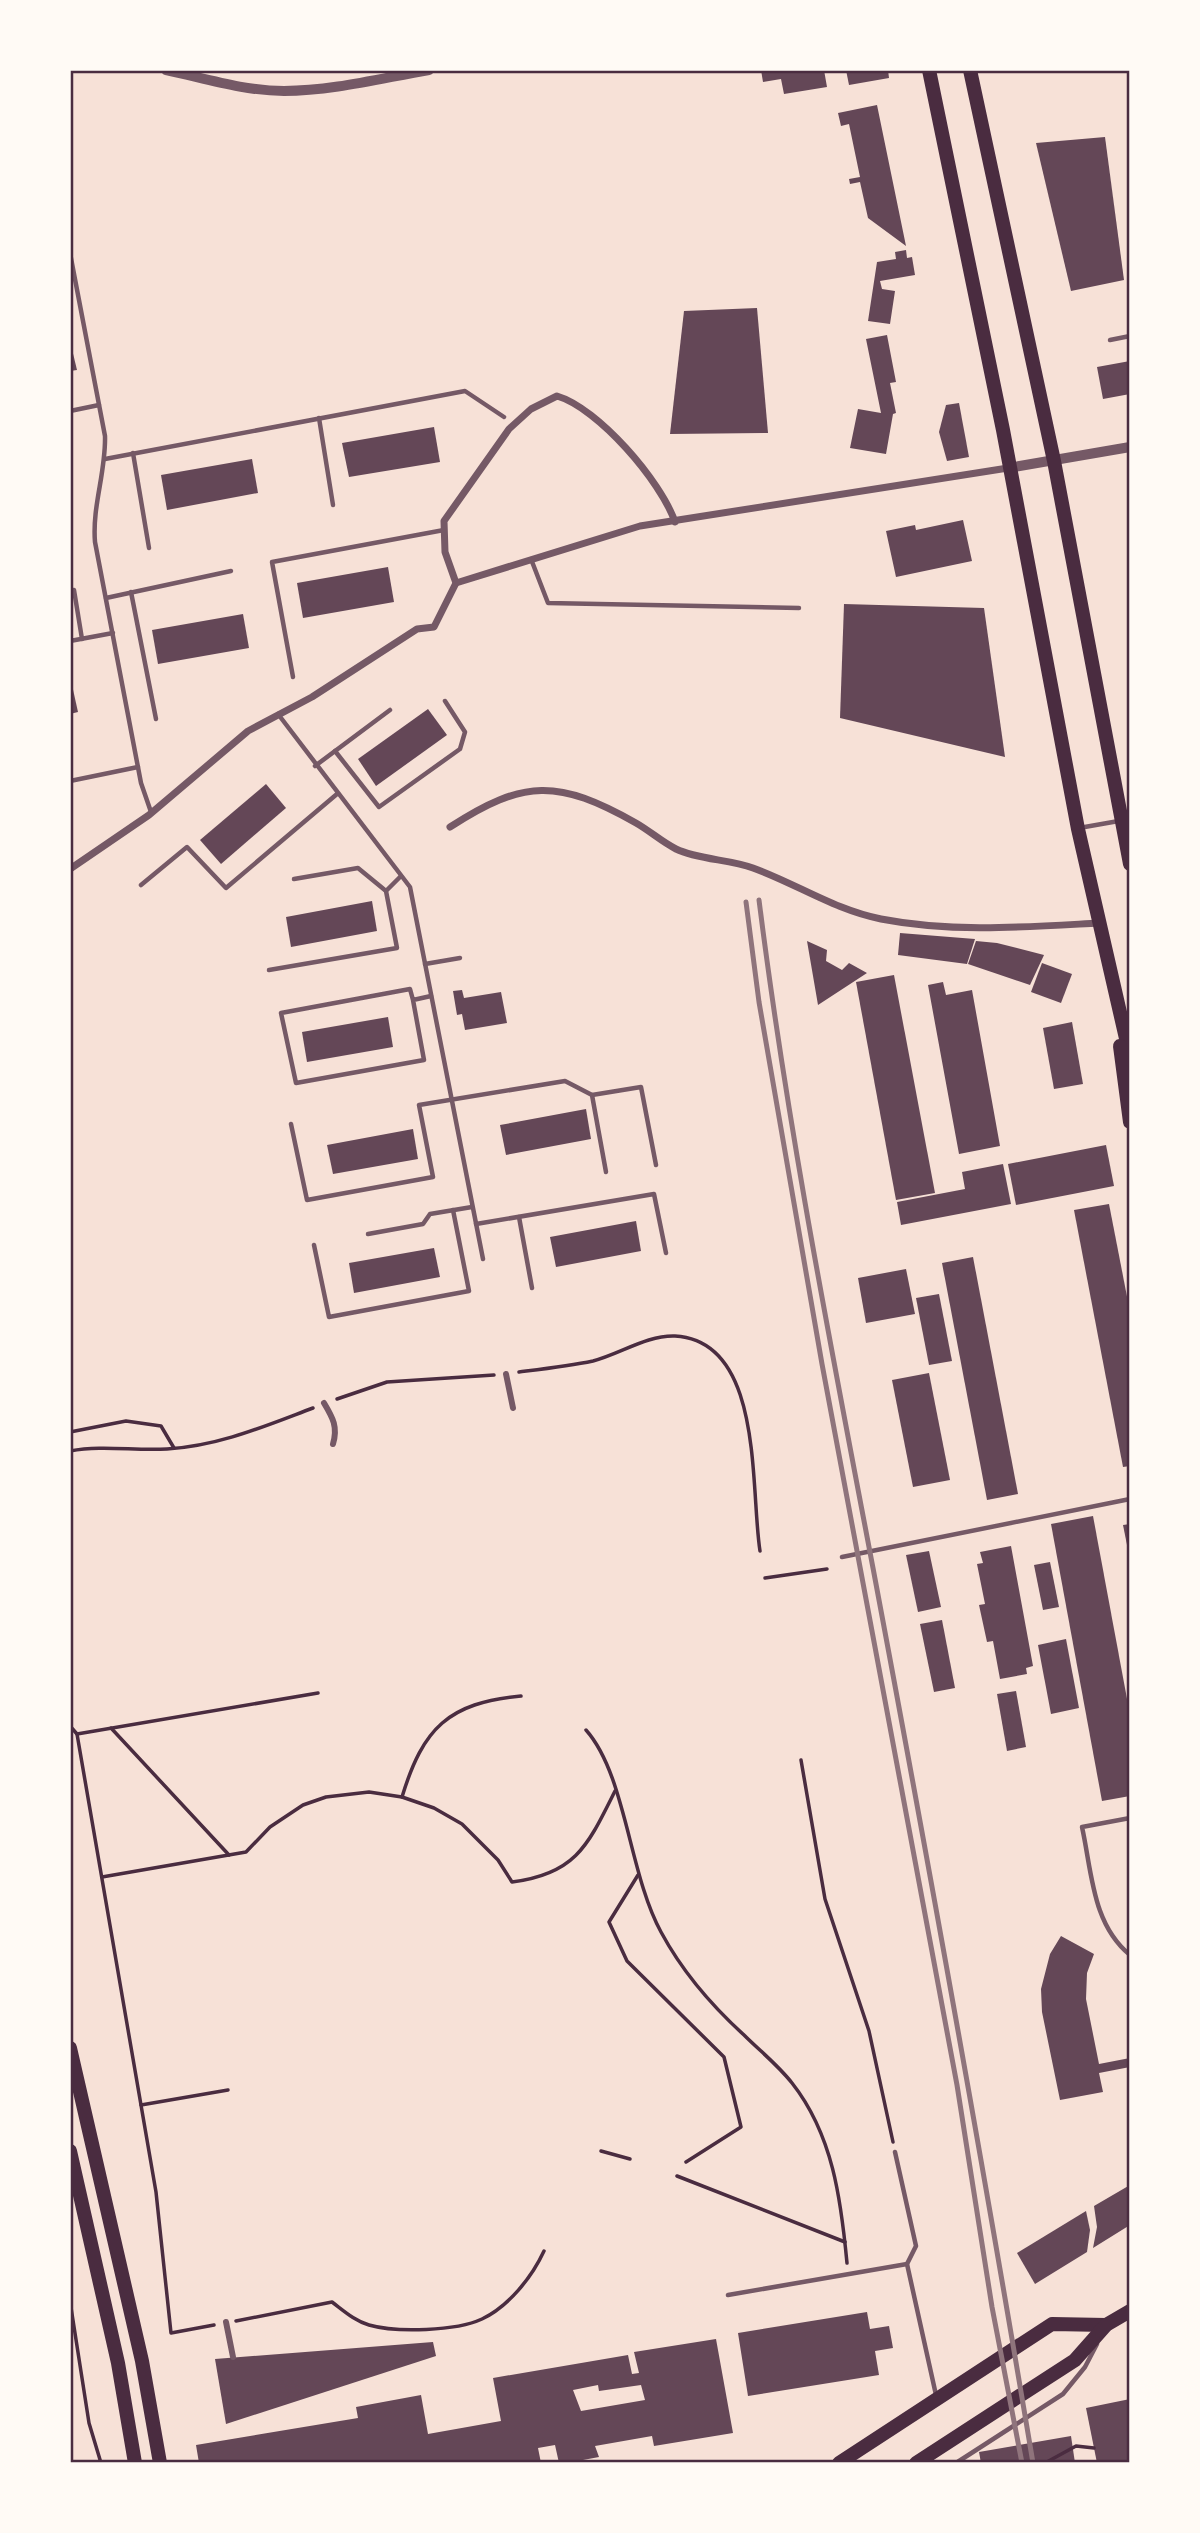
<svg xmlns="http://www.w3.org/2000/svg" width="1200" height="2533" viewBox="0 0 1200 2533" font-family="'Nunito Sans',sans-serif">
<rect width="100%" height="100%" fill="#f7e1d7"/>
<g fill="#644757" fill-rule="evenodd">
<polygon points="761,70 824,70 827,87 784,94 781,79 763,82"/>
<polygon points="846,70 888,70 889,78 849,85"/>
<polygon points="877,105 906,246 868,218 860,182 850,184 849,179 860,177 849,124 841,126 838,113"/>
<polygon points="1105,137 1124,280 1071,291 1036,143"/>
<polygon points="906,250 907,258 912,257 915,275 880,281 882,289 895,291 890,324 868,321 877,262 896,259 895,252"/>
<polygon points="757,308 768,433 670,434 684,311"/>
<polygon points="887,335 896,382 890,383 896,413 893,414 886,454 850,448 858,409 881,413 866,339"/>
<polygon points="70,341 77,370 70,371"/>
<polygon points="1130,361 1130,394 1103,399 1097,367"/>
<polygon points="959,403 969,457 947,461 939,432 946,405"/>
<polygon points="434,427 440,462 349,477 342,443"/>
<polygon points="252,459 258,493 167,510 161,475"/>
<polygon points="963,520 972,561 896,577 886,531 915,525 916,530"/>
<polygon points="388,567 394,602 303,618 297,583"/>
<polygon points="844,604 984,608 1005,757 840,718"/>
<polygon points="243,614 249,648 158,664 152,630"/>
<polygon points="70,676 78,712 70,714"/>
<polygon points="428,709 447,735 376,786 358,759"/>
<polygon points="266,784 286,808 221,864 200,840"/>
<polygon points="372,901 377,931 291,947 286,917"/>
<polygon points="900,933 975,939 967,964 898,955"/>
<polygon points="807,941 827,950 826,961 842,970 849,963 867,973 818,1005"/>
<polygon points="976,941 997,943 1044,955 1030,985 968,964"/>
<polygon points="1042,963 1072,974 1061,1003 1031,992"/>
<polygon points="894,975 935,1193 896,1200 856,982"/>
<polygon points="943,982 946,995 972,990 1000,1146 959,1154 928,985"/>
<polygon points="462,990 464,998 501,992 507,1023 465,1030 462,1014 457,1015 453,991"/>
<polygon points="388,1017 393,1047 307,1062 302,1032"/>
<polygon points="1072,1022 1083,1084 1054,1089 1043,1028"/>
<polygon points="586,1109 591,1139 506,1155 500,1125"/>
<polygon points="413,1129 418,1159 333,1174 327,1145"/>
<polygon points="1106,1145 1114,1186 1016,1205 1008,1164"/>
<polygon points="1003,1164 1011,1204 901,1225 897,1202 965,1189 962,1172"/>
<polygon points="1109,1204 1130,1312 1130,1466 1123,1467 1074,1210"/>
<polygon points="636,1221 641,1251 556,1267 550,1237"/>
<polygon points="434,1248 440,1277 354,1293 349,1263"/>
<polygon points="973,1257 1018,1494 987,1500 942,1263"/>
<polygon points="906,1269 915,1314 866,1323 858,1278"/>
<polygon points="939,1294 952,1361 929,1365 916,1298"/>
<polygon points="929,1373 950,1480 913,1487 892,1380"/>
<polygon points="1093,1516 1130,1715 1130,1796 1102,1801 1051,1524"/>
<polygon points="1130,1524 1130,1555 1129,1555 1123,1525"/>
<polygon points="1011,1546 1033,1666 1026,1668 1027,1674 1000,1679 993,1641 987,1642 979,1605 985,1604 977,1564 983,1563 980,1552"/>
<polygon points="929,1551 941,1607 918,1612 906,1555"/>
<polygon points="1050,1562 1059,1607 1043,1610 1034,1565"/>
<polygon points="942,1620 955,1688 934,1692 920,1624"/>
<polygon points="1066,1639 1079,1708 1051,1714 1038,1645"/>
<polygon points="1016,1691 1026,1747 1007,1751 997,1694"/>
<polygon points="1061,1936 1094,1954 1087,1973 1086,1999 1099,2064 1130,2058 1130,2067 1099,2073 1103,2092 1060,2100 1042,2012 1041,1989 1050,1954"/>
<polygon points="1130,2185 1130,2225 1093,2248 1097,2227 1094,2206"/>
<polygon points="1086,2211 1090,2230 1087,2252 1035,2284 1017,2253"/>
<polygon points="867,2312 870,2329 889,2326 893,2348 875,2351 879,2375 748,2396 738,2333"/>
<path d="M716,2339L733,2433L654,2446L652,2436L595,2446L599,2457L567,2463H559L555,2445L538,2448L541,2463H199L196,2445L358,2418L356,2407L421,2395L428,2434L501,2421L493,2378L628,2355L632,2374L639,2373L634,2352ZM598,2385L599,2391L641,2385L645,2400L581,2411L573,2390Z"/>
<polygon points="433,2342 436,2356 226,2424 215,2359"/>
<polygon points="1130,2399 1130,2463 1097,2463 1086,2408"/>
<polygon points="1071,2436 1075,2463 981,2463 979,2452"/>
</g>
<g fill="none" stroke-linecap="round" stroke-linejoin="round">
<g stroke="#4a2c40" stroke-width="3.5">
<path d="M519,1372C543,1369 569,1366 593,1361C620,1354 647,1335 675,1336C764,1341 750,1488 760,1551"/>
<polyline points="337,1399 387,1382 494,1375"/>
<polyline points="70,1432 126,1421 161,1426 174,1448"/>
<path d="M70,1451C103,1445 134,1451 167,1449C219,1446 265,1426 313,1408"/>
<polyline points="765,1578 827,1569"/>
<polyline points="70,1726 77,1734"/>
<polyline points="111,1728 229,1855"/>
<path d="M586,1730C626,1775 629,1874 661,1932C682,1971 711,2005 744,2035C760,2051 778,2065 792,2083C833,2135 841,2200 847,2263"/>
<polyline points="801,1760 825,1899 869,2031 893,2142"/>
<path d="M402,1797C423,1728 448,1703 521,1696"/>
<polyline points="638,1875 609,1922 627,1961 724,2057 741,2127 686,2162"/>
<path d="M102,1877L246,1852L270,1827L303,1805L326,1797L369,1792L402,1797L434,1808L462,1824L498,1860L512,1882C576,1874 588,1845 615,1791"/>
<polyline points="141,2105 228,2090"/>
<polyline points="601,2151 630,2159"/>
<polyline points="677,2176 845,2242"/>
<polyline points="70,2301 89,2423 101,2463"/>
<path d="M236,2321L332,2302C344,2311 355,2321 369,2325C397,2333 456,2331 482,2319C509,2306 532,2277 544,2251"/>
<polyline points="214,2325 171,2333 156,2192 77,1734 318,1693"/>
<polyline points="1045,2463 1076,2446 1094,2448"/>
</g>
<g stroke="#755966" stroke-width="4.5">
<path d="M70,253L105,436C106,472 92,506 95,542L141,783L151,812"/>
<polyline points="1110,340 1130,336"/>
<polyline points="70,411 99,405"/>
<polyline points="319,418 333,505"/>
<polyline points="133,453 149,548"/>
<polyline points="105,459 465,391 504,417"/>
<polyline points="531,559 548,603 799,608"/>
<polyline points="70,591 74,590 82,639"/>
<polyline points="131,592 156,719"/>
<polyline points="106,598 231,571"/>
<polyline points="70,641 113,633"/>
<polyline points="293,677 272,562 444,530"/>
<polyline points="278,714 410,887 483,1259"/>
<polyline points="335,751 379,807 460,749 465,732 445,701"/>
<polyline points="315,766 390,710"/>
<polyline points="70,781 138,767"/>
<polyline points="1079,828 1130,819"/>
<polyline points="294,879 358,868 386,891"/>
<polyline points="141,885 187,847 226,888 337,794"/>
<polyline points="425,964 460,958"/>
<polyline points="269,970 397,948 386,891 401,876"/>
<polyline points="413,1000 410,989 281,1013 296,1083 424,1060 413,1000 431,996"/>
<polyline points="592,1095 606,1172"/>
<polyline points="291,1124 307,1200 433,1177 419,1105 565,1081 592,1095 641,1087 656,1165"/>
<polyline points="519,1217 532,1288"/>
<polyline points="476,1224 654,1194 666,1253"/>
<polyline points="368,1234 423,1224 430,1214 472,1207"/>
<polyline points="314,1245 329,1317 469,1291 453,1210"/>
<polyline points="842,1557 1130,1499"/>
<path d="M1130,1818L1082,1827C1092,1872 1092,1924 1130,1955"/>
<polyline points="895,2152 916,2246 907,2264 936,2395"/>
<polyline points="728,2295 907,2264"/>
<polyline points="956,2463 1063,2394 1085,2367 1097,2344"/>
</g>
<g stroke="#755966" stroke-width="6">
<polyline points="506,1374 513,1408"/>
<path d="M324,1403C333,1418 338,1427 333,1444"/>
<polyline points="226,2322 233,2357"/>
</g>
<g stroke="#755966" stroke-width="7">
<path d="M456,583L445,552L444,521L509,429L531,409L557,396C598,408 661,481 675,522"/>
<path d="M450,827C524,779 558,779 636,823C650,831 662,842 676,849C699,860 729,859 753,868C797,884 835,910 881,919C953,933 1026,927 1099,923"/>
<polyline points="70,869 149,815 248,731 312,697 417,629 434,627 456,583 640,526 1008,468"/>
</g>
<g stroke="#755966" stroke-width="10">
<path d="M166,70C204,78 244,91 284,91C332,91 382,78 429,70"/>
<polyline points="1008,468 1130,447"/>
</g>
<g stroke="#4a2c40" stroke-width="14">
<polyline points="929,70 1003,430 1078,829 1130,1056"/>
<polyline points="970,70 1054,461 1130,864"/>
<polyline points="1120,1046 1130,1122"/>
<polyline points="839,2463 1052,2324 1106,2325"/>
<polyline points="916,2463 1075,2360 1106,2325 1130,2311"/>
</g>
<g stroke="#4a2c40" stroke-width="14">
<polyline points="70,2048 142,2361 160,2463"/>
<polyline points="70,2151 118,2363 135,2463"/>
</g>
<g stroke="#8f747c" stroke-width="5">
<path d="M759,900C787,1124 831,1347 873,1568C929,1866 983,2164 1033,2463"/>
<polyline points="746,902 759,1002 822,1364 957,2085 992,2307 1022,2463"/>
</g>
</g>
<rect width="1200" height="2533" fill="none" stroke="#fffaf5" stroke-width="144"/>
<rect x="72" y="72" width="1056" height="2389" fill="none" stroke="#4a2c40" stroke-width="2.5"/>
</svg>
